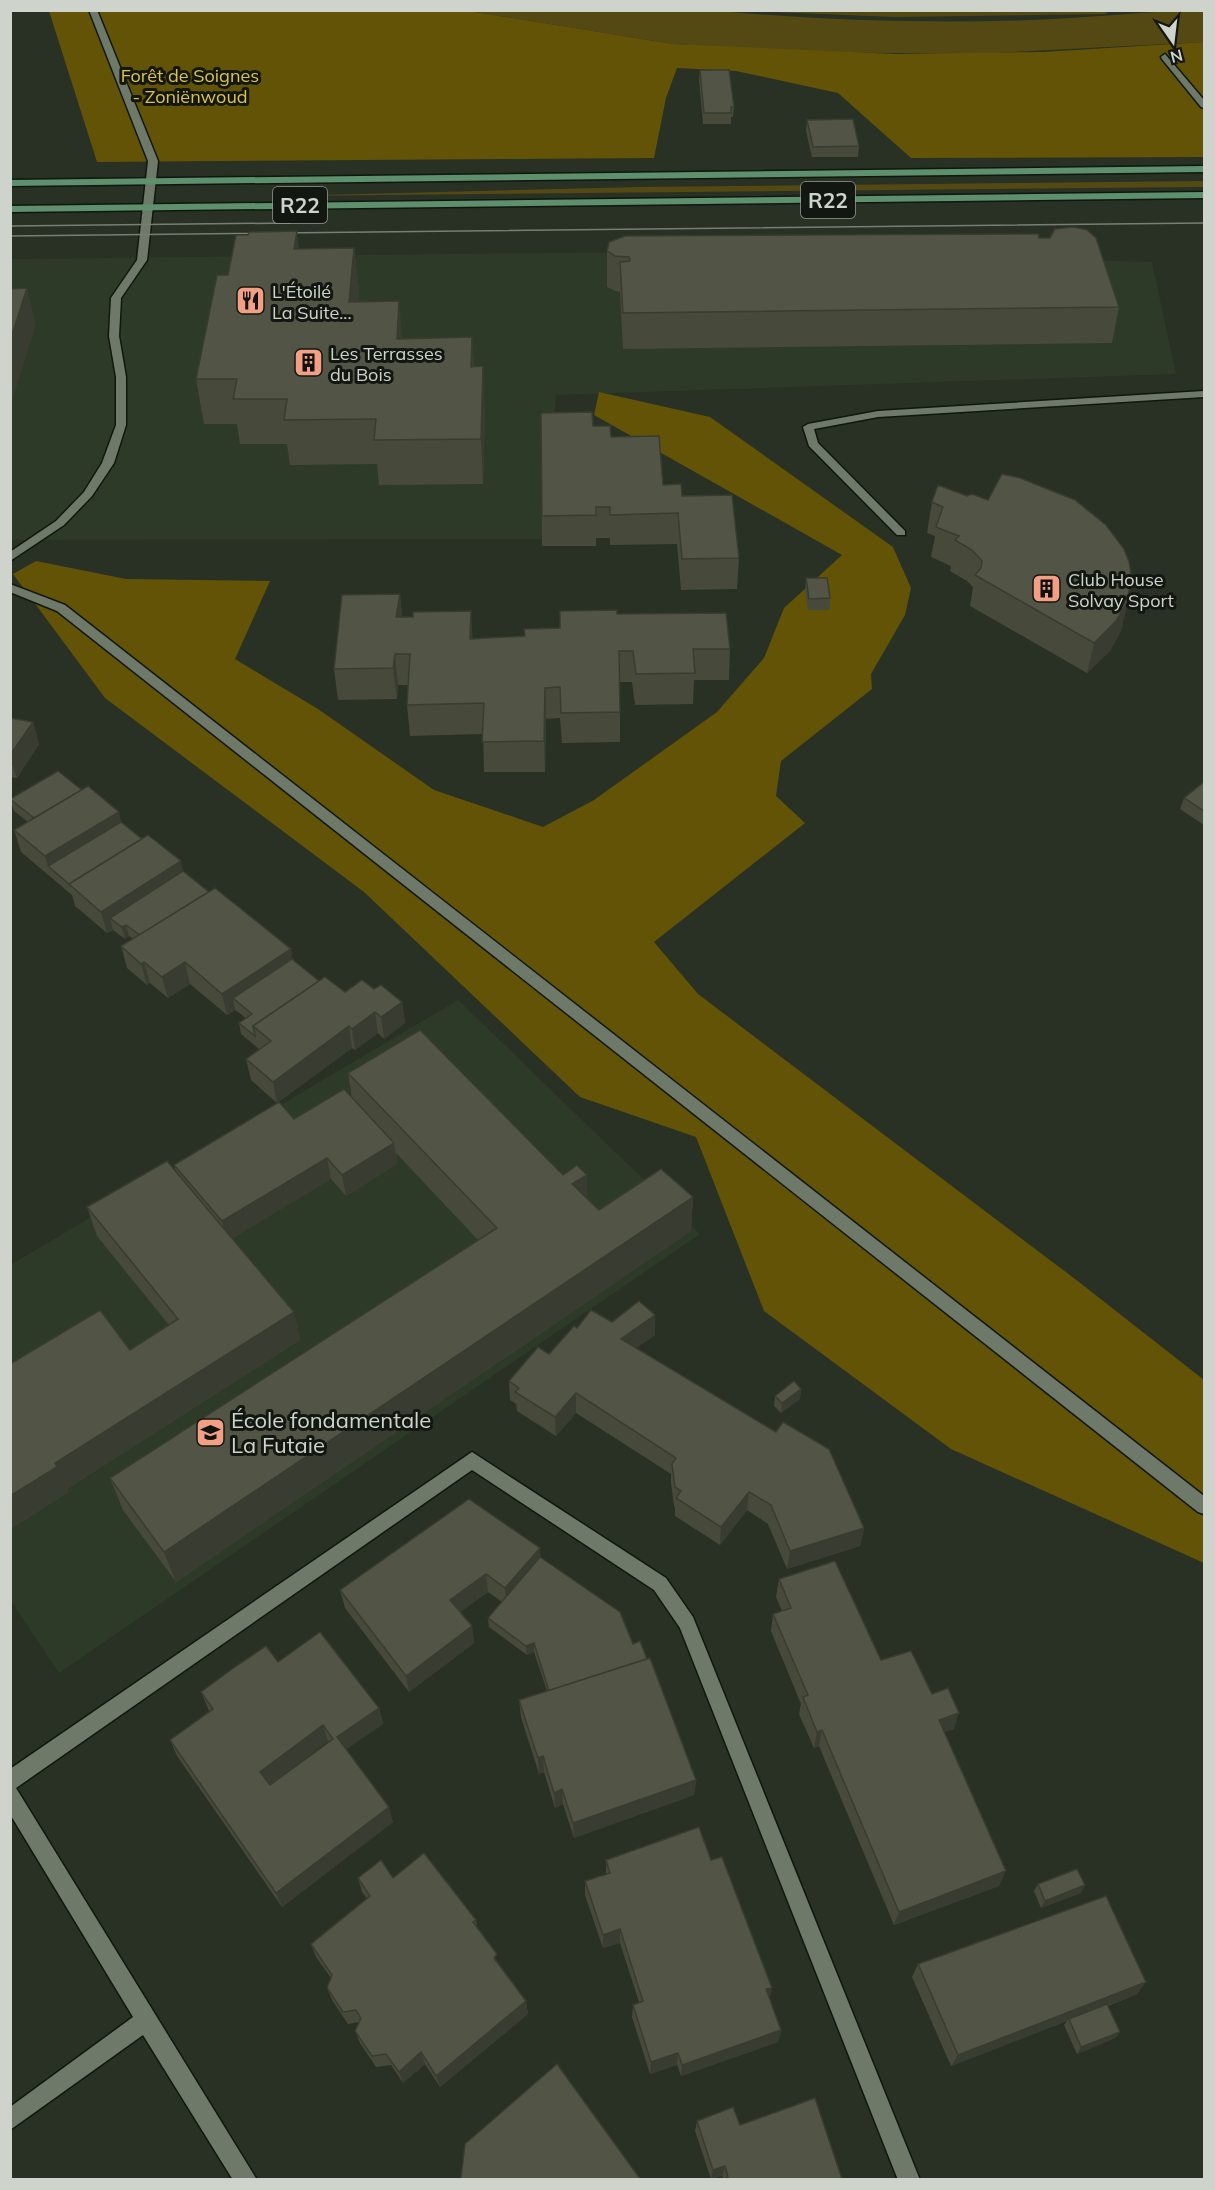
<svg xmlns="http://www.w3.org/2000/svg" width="1215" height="2190" viewBox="0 0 1215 2190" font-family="Mulish,sans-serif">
<rect width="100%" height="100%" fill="#283124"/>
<g fill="#2d3a28">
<polygon points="719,251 1152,262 1176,374 556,395 544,539 11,540 10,259"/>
<polygon points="458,1000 700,1234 59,1673 11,1601 10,1265"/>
</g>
<g fill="#544913">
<path d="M708,10C815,20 924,24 1031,20C1089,18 1147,11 1204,10V42L974,54L812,52L673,44L469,11Z"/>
<polygon points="1105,10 1107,14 894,17 751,11"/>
<polygon points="1204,181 1204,187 281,196 638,187"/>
</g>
<g fill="#625306">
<polygon points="49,11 469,11 673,44 896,54 1043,52 1204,42 1204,157 911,158 838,93 736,71 677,68 666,98 654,158 97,162"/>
<polygon points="599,392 710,417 893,547 911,588 905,615 871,674 872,689 781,761 776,796 805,823 654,942 698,994 1079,1282 1204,1380 1204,1563 951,1449 764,1311 696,1137 580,1097 364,892 105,698 13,574 36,561 126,579 270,581 235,659 318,709 434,790 543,827 594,800 717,712 764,658 784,608 842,555 594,415"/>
</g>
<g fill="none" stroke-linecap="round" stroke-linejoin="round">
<defs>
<g id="service">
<polygon points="1165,54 1204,100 1204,108 1201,107 1162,59 1161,57"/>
<polygon points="1204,391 1204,397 878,417 814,429 818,443 905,531 905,535 897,535 809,446 803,427 808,424 878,411"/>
</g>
<g id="minor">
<polygon points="89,10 97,10 158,161 147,260 121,298 119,336 126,377 126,425 114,463 92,496 64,525 10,561 10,552 56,521 84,492 102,463 116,425 116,377 109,336 111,298 137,260 148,161"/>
<polygon points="10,584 65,605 1204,1496 1204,1514 1198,1512 57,611 10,592"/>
<polygon points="472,1452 666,1578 693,1617 920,2180 898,2180 680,1628 654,1590 472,1470 16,1788 257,2180 233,2180 143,2035 10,2130 10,2107 133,2017 10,1814 10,1769"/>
</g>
<g id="primary">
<polygon points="1204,166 1204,172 10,186 10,180"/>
<polygon points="1204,192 1204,198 10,212 10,206"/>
</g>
</defs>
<use href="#service" stroke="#10180d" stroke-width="3"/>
<use href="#minor" stroke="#10180d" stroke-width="3"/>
<use href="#primary" stroke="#10180d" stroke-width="3"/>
<use href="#service" fill="#6f796a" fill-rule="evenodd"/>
<use href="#minor" fill="#6f796a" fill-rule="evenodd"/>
<use href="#primary" fill="#5e906e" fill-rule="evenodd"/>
<g stroke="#777f74" stroke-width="1.5">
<polyline points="10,226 290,223"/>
<polyline points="10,236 1204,223"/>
</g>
</g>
<g fill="#47493b" fill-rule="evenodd">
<polygon points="700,70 734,107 733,117 731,117 731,124 703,124 699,80"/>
<polygon points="807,120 859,146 858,157 812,157 806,131"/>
<polygon points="1039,238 1119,307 1112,343 623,349 620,292 615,291 607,287 607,251"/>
<polygon points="354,248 359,292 358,301 402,338 472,337 474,367 485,411 483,484 379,485 377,464 290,465 287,444 240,444 237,424 204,424 196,379 228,275 299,249"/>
<polygon points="593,426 611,437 663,485 682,496 739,558 737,589 681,590 677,544 610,545 610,538 596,538 596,546 542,546 542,516"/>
<polygon points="938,485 1128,600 1121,631 1109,652 1087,673 970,606 973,587 967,581 950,571 951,566 931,557 935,536 927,533 932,502"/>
<polygon points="806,578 830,598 829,610 808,610 805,590"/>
<polygon points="400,594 402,617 473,639 524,636 524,629 560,628 617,614 730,649 729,680 694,680 693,704 635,705 632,682 620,682 620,742 562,743 560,718 546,719 545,772 484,772 483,734 410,736 407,705 408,685 398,685 397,699 338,700 334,669"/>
<polygon points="10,718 33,722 39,744 17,778 10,777"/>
<polygon points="1204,782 1204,825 1180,809 1184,798"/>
<polygon points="10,799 121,822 209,892 291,949 292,959 319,981 345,992 374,989 402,1002 405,1023 384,1039 378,1033 355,1050 352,1048 277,1103 251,1080 246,1059 259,1049 241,1034 239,1023 246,1018 235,1010 227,1015 190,984 168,998 150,983 147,985 127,968 121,946 133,939 129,936 125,939 113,930 107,933 75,906 72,895 21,852 14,830 28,822 14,811"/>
<polygon points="348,1073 563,1175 587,1175 587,1199 599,1210 693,1197 691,1231 176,1582 123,1510 110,1478 478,1240 396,1153 397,1164 346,1196 331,1179 232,1238 294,1312 300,1340 67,1489 69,1492 10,1529 130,1350 169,1325 97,1236 87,1207 176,1172 174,1165 352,1098"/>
<polygon points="655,1315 655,1335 636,1348 864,1528 860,1546 787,1569 768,1524 747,1510 720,1545 675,1516 675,1507 674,1506 671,1483 671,1474 576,1413 556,1436 517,1411 516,1404 510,1400 509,1381 549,1354 577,1328"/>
<polygon points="801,1389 800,1399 781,1413 774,1406 775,1396"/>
<polygon points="540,1548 540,1557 633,1644 647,1659 696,1780 694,1795 574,1838 563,1804 555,1808 544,1772 539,1774 521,1717 519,1700 547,1691 534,1652 527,1655 489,1627 488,1618 502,1602 488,1592 460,1612 472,1626 474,1643 409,1692 345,1608 340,1590"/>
<polygon points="779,1579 881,1660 932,1694 954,1729 944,1732 999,1886 894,1925 819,1746 814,1748 799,1714 801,1704 771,1631 773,1614 782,1611 776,1597"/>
<path d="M278,1662L379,1708L383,1724L346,1749L393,1822L282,1907L177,1756L170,1740L209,1711L201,1692ZM328,1741L329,1742L270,1784Z"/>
<polygon points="606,1860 711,1860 769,1998 781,2030 778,2042 681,2076 677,2065 650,2074 632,2017 633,2005 639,2002 620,1943 603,1948 585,1895 585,1881 606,1874"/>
<polygon points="358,1878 393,1878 476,1920 477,1928 498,1963 526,2001 528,2014 440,2087 425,2064 403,2083 391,2065 376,2067 360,2043 355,2031 359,2022 348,2024 332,2000 327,1988 331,1978 316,1957 311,1944 367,1899 362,1892"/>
<polygon points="1038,1884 1081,1893 1041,1908 1034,1891"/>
<polygon points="918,1964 1137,1994 1108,2006 1120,2032 1115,2038 1077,2054 1064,2025 1067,2021 951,2066 912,1977"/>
<polygon points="697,2121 740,2125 842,2179 724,2179 722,2176 711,2179 695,2131"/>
</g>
<g fill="#393c30">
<polygon points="297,231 302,275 294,249"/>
<polygon points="354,248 359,292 354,345 349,302"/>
<polygon points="27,288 36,324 10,408 10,341"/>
<polygon points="399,301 403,345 397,339"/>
<polygon points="472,337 475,381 471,367"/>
<polygon points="483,366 485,411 483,484 481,439"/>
<polygon points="400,594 403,625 396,617"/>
<polygon points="1128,600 1121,631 1109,652 1087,673 1094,643"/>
<polygon points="471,611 473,642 470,639"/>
<polygon points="395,654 398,685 397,699 393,668"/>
<polygon points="545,688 546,719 545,772 544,741"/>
<polygon points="33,722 39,744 17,778 10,758 10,755"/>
<polygon points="119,812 124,834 48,866 45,856"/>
<polygon points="181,861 186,883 110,918 113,930 107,933 101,912"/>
<polygon points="126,925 129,936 125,939 122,927"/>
<polygon points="291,949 294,971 233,998 235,1010 227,1015 222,994"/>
<polygon points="144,962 150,983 147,985 141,964"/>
<polygon points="185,962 190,984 168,998 162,977"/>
<polygon points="402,1002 405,1023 384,1039 381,1017"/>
<polygon points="375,1012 378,1033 355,1050 352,1029"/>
<polygon points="349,1026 352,1048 277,1103 273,1082"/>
<polygon points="394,1143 397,1164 346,1196 342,1175"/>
<polygon points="327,1158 331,1179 227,1242 222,1221"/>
<polygon points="587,1175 588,1210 572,1184"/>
<polygon points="693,1197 691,1231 176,1582 164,1552"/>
<polygon points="294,1312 300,1340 67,1489 69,1492 10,1529 10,1496 55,1463"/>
<polygon points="655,1315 655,1335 621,1358 621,1339"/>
<polygon points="801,1389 800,1399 781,1413 782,1403"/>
<polygon points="576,1393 576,1413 556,1436 555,1417"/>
<polygon points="749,1492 747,1510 720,1545 721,1527"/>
<polygon points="864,1528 860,1546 787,1569 790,1551"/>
<polygon points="540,1548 541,1566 507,1606 505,1588"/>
<polygon points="486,1574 488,1592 453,1617 450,1600"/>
<polygon points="472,1626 474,1643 409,1692 406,1676"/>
<polygon points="534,1643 534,1652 527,1655 526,1646"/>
<polygon points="379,1708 383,1724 341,1753 337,1737"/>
<polygon points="959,1713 954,1729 934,1736 939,1720"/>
<polygon points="323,1725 328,1741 266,1787 260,1772"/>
<polygon points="822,1730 819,1746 814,1748 817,1732"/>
<polygon points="543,1756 544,1772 539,1774 538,1758"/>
<polygon points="696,1780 694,1795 574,1838 573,1823"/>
<polygon points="562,1789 563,1804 555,1808 554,1793"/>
<polygon points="389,1807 393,1822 282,1907 276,1893"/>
<polygon points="1006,1871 999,1886 894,1925 899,1912"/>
<polygon points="1085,1885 1081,1893 1041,1908 1045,1901"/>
<polygon points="620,1929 620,1943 603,1948 603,1935"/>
<polygon points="1146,1982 1137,1994 1069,2020 1069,2019 1067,2021 951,2066 958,2055"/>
<polygon points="772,1988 769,2000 766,1989"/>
<polygon points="526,2001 528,2014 440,2087 436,2076"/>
<polygon points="781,2030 778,2042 681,2076 682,2065"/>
<polygon points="1120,2032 1115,2038 1077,2054 1081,2047"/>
<polygon points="421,2052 425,2064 403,2083 399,2072"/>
<polygon points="678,2053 677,2065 650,2074 651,2062"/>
<polygon points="725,2166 722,2176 711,2179 713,2170"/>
</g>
<g fill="#525545" stroke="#393c30" stroke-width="1.5" fill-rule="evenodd">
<polygon points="700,70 729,70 734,107 731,107 731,113 704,113"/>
<polygon points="853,119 859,146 813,147 807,120"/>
<polygon points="1074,227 1087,230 1096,238 1119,307 623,313 620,262 630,261 629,257 615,256 607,251 609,242 625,236 1038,234 1039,238 1050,238 1055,229"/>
<polygon points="297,231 294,249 354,248 349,302 399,301 397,339 472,337 471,367 483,366 481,439 374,440 376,419 284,420 287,399 233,399 237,379 196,379 217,275 228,275 236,235 248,235 249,232"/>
<polygon points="27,288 10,341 10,289"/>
<polygon points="592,412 593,426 610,426 611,437 659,436 663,485 681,484 682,496 732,495 739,558 682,559 678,513 610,515 610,507 596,507 596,515 542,516 541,413"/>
<polygon points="1002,474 1020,478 1075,500 1106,525 1124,549 1129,562 1131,574 1128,600 1116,621 1094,643 975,575 981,568 982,561 972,550 955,540 959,536 936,527 943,507 932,502 938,485 967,496 972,494 988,500"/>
<polygon points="806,578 827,578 830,598 809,599"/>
<polygon points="400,594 396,617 413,617 413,612 471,611 470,639 525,636 524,629 560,628 560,611 617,610 617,614 726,613 730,649 693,649 695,673 636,674 633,651 619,651 620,712 561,713 560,687 545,688 544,741 482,742 484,703 407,705 410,654 395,654 393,668 334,669 342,595"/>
<polygon points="10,718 33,722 10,755"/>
<polygon points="58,771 82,790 34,818 10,799"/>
<polygon points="1204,782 1204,811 1184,798"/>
<polygon points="88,786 119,812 45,856 14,830"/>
<polygon points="121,822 142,839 69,884 48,866"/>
<polygon points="148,835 181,861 101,912 69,884"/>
<polygon points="183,871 209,892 140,935 126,925 122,927 110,918"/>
<polygon points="215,888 291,949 222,994 185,962 162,977 144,962 141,964 121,946"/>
<polygon points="292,959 319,981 253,1026 255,1036 239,1023 252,1014 233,998"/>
<polygon points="325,977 345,992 362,980 374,989 381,985 402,1002 381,1017 375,1012 352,1029 349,1026 273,1082 246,1059 271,1041 253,1026"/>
<polygon points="420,1030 563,1175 577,1165 587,1175 572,1184 599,1210 661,1169 693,1197 164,1552 110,1478 497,1228 348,1073"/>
<polygon points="344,1089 394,1143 342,1175 327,1158 222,1221 174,1165 279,1102 294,1119"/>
<polygon points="167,1161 294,1312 55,1463 57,1467 10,1496 10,1364 100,1310 130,1350 178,1319 87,1207"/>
<polygon points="639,1301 655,1315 621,1339 776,1432 783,1422 829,1449 864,1528 790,1551 771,1505 749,1492 721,1527 676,1498 681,1491 675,1487 672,1464 676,1458 576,1393 555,1417 515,1392 519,1388 509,1381 538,1347 549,1354 574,1326 577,1328 591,1310 612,1322"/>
<polygon points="794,1381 801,1389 782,1403 775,1396"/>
<polygon points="469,1499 540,1548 505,1588 486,1574 450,1600 472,1626 406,1676 340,1590"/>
<polygon points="540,1557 620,1612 633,1644 640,1641 647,1659 549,1691 534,1643 526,1646 488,1618"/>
<polygon points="835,1561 881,1660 911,1651 932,1694 948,1688 959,1713 939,1720 1006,1871 899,1912 822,1730 817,1732 803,1697 808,1695 773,1614 791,1608 779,1579"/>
<path d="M320,1632L379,1708L337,1737L389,1807L276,1893L170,1740L213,1709L201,1692L232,1669L266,1646L278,1662ZM323,1725L333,1739L270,1785L260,1772Z"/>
<polygon points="650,1658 696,1780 573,1823 562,1789 554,1793 543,1756 538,1758 519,1700"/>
<polygon points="699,1827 711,1860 722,1857 772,1988 766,1989 781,2030 682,2065 678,2053 651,2062 633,2005 643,2001 620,1929 603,1935 585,1881 610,1873 606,1860"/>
<polygon points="424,1853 476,1920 473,1922 497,1954 494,1958 526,2001 436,2076 421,2052 399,2072 386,2054 372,2056 355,2031 361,2018 356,2010 343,2012 327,1988 332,1975 311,1944 370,1896 358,1878 381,1860 393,1878"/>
<polygon points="1077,1869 1085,1885 1045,1901 1038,1884"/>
<polygon points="1106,1896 1146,1982 958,2055 918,1964"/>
<polygon points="1107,2004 1120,2032 1081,2047 1069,2019"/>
<polygon points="557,2064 641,2180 462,2180 461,2178 465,2144"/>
<polygon points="815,2098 842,2179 723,2180 728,2177 725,2166 713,2170 697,2121 733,2107 740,2125"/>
</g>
<defs>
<symbol id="restaurant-square" viewBox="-11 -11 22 22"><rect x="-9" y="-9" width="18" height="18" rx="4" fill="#f39f84" stroke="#131711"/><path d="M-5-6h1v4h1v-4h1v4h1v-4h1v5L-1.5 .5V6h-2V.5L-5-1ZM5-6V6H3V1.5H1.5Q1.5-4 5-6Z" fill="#111"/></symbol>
<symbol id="building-square" viewBox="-11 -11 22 22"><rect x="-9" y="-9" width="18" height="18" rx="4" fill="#f39f84" stroke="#131711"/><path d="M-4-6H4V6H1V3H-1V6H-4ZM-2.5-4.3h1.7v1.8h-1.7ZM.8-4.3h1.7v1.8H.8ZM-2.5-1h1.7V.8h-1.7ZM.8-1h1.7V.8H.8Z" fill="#111"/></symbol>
<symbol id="school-square" viewBox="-11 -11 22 22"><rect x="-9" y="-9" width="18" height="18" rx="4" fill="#f39f84" stroke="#131711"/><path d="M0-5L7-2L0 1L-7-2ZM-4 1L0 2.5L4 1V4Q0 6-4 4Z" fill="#111"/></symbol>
</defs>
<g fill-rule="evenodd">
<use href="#restaurant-square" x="234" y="284" width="33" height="33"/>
<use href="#building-square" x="292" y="346" width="33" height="33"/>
<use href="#building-square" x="1030" y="572" width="33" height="33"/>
<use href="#school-square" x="194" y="1416" width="33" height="33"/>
</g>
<g text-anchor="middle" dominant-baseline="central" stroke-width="6" stroke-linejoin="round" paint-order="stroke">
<g font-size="18" fill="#ddc349" stroke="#131711">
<text x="190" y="75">Forêt de Soignes<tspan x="190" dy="21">- Zoniënwoud</tspan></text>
</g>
<g font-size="18" fill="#ced4cb" stroke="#131711" text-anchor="start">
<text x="272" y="291">L'Étoilé<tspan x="272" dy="21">La Suite...</tspan></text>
<text x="330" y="353">Les Terrasses<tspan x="330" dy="21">du Bois</tspan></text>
<text x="1068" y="579">Club House<tspan x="1068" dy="21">Solvay Sport</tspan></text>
</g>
<g fill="#131711" stroke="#969b93" stroke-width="1.5">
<rect x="801" y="182" width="54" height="36" rx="4.5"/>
<rect x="273" y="187" width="54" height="36" rx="4.5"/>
</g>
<g font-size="21" font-weight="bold" fill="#ced4cb">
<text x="828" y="200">R22</text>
<text x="300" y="205">R22</text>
</g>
<g font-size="22" fill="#ced4cb" stroke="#131711" text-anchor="start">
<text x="231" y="1420">École fondamentale<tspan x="231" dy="25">La Futaie</tspan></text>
</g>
</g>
<rect width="1215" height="2190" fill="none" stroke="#ced4cb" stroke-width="24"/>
<g transform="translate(1173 42) rotate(166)" stroke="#131711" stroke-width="4.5" paint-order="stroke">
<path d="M0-4.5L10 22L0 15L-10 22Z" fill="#ced4cb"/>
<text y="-9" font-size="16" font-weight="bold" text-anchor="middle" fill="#ced4cb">N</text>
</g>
</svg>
